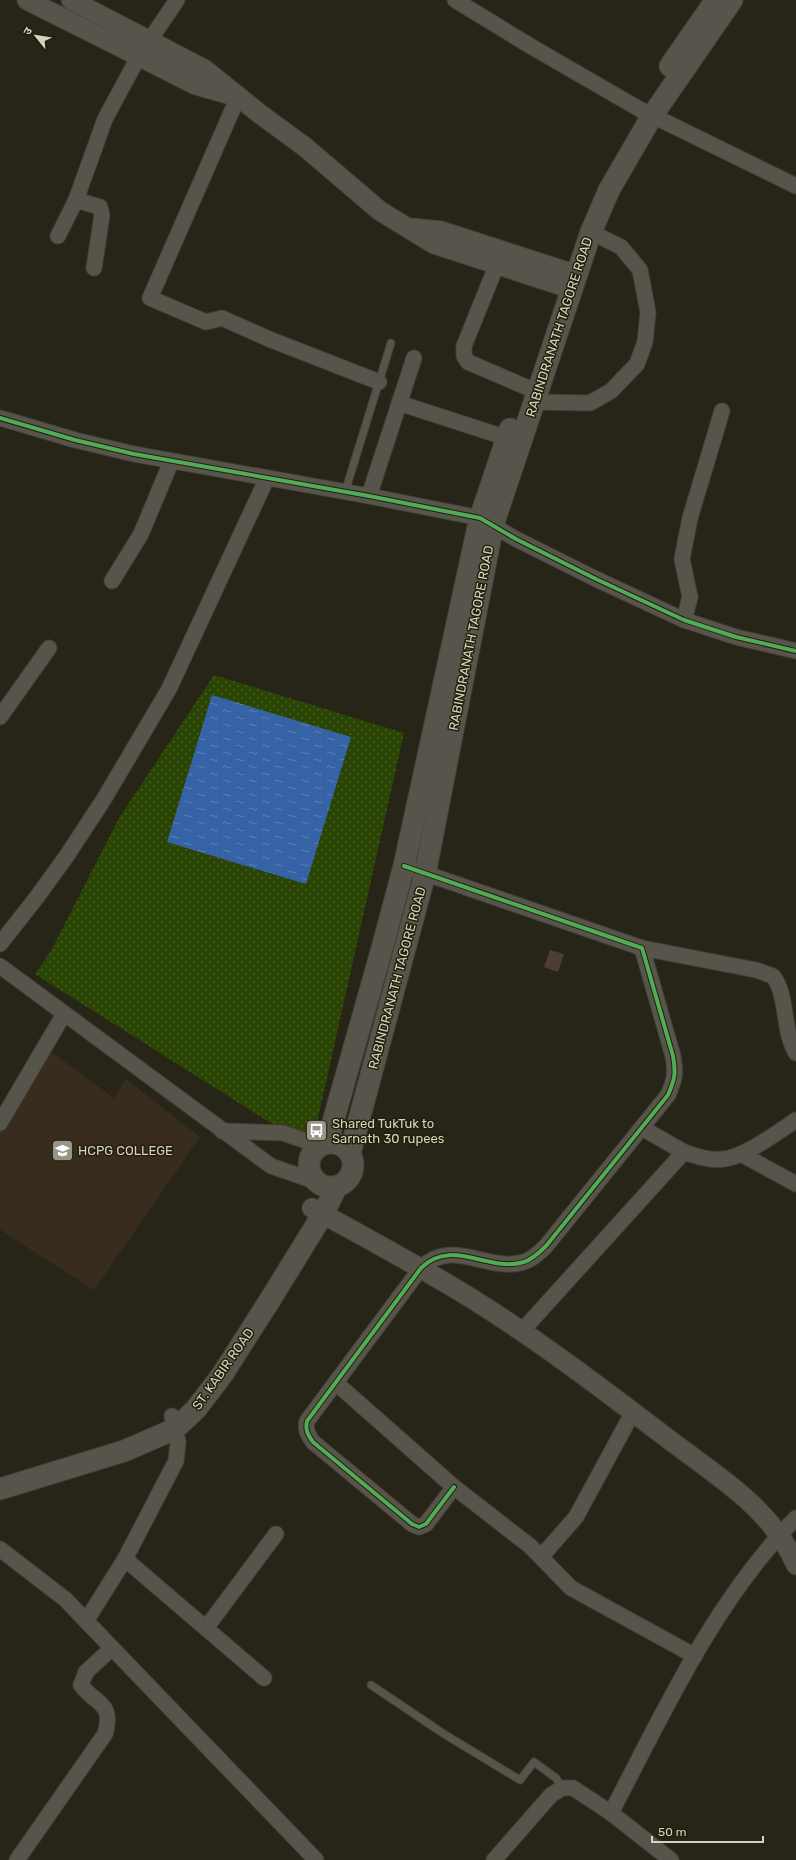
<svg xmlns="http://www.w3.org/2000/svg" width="796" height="1860" viewBox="0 0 796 1860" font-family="Rubik,'Noto Sans Devanagari',sans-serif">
<defs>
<pattern id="park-dots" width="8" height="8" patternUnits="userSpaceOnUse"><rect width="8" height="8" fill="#2a4404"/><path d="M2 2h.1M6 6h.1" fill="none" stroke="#485e27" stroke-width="1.8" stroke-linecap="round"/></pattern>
<pattern id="water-ripples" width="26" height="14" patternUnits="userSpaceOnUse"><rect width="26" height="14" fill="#3663a5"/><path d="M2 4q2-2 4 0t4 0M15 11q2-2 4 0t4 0" fill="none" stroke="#5c80b3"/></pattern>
</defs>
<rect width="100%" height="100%" fill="#272418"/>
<polygon fill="#372c1e" points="47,1049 114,1098 126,1079 200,1137 94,1290 0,1230 0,1129"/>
<polygon fill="url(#park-dots)" points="214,675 404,733 314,1136 277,1127 35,974 52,949 119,818"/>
<polygon fill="url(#water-ripples)" points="212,695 351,737 306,884 167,842"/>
<polygon fill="#503c37" points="550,950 564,954 558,972 544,967"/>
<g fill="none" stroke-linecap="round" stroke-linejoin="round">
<defs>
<g id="service">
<polyline points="345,492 391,343"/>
<polyline points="371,1685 444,1734 520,1780 534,1762 556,1778 562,1788"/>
</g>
<g id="minor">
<polyline points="455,0 532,47 641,110 796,186"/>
<polyline points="238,97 150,298 206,322 222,318 269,339 379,382"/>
<polyline points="76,200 100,207 102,215 94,268"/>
<polyline points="58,236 76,200 105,119 139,56 177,0"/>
<polyline points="497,264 464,346 464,356 468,362 526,387"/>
<polyline points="534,402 590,403 611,391 637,364 645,342 648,312 640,270 621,247 591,232"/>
<polyline points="399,403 507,438"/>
<polyline points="0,418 75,440 134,454 369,496 480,518 516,539 596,579 684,620 736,637 796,651"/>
<polyline points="369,496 414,358"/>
<polyline points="112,581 141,534 171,462"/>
<polyline points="684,620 690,597 682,559 690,518 722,411"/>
<polyline points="0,717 49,648"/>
<path d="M404,866L642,948L673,1056C676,1073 675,1079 668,1095L546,1246C540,1252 533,1259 524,1262C488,1273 452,1237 421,1268L307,1421C305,1430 308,1435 313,1442L412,1524L419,1527L426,1524L454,1487"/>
<polyline points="0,944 37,897 68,854 104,799 169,689 267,478"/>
<path d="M642,948L756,970L773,976C788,995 782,1030 796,1053"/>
<polyline points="0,966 271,1166 317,1182"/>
<polyline points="0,1123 64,1014"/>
<polyline points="642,1128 684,1152"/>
<polyline points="222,1131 283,1133 320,1146"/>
<polyline points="741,1154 796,1184"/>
<path d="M521,1332L684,1152C697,1156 709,1161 723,1159C743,1158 778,1132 796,1120"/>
<polyline points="336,1383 454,1487 530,1546 571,1588 695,1656"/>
<polyline points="0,1549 65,1599 316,1860"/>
<polyline points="541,1557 576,1517 633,1412"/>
<polyline points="125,1559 264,1678"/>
<polyline points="86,1621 125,1559 176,1461 178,1442 172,1416"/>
<polyline points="206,1628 276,1534"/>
<path d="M611,1813C663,1713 716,1598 796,1518"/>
<path d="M17,1860L105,1734C114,1702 97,1706 81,1685L86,1672L112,1648"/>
<polyline points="494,1860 551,1795 562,1788 573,1788 611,1813 671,1860"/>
</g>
<g id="tertiary">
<polyline points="27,0 196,85 231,95"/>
<polyline points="71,0 204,69 260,114 305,147 380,211 434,244 572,289"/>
<polyline points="412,228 441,231 577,275"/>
<path d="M312,1208C366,1238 421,1267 474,1300C541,1342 604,1390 667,1438C714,1474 772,1508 796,1565"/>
</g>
<g id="secondary">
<polyline points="670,66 716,0"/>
<circle cx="331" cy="1165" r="22"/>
<polyline points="327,1143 383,945 404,866 480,518 510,429"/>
<polyline points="350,1153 425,874 493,525 591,232 609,190 652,116 732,0"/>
<polyline points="0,1489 124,1451 175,1429 196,1409 222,1375 270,1300 323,1214 337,1186"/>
</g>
</defs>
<use href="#service" stroke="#434037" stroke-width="9"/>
<use href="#minor" stroke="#434037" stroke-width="17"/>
<use href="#tertiary" stroke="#434037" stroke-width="21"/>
<use href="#secondary" stroke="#434037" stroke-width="23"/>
<use href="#service" stroke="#57554b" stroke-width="7"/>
<use href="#minor" stroke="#57554b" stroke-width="15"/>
<use href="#tertiary" stroke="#57554b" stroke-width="19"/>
<use href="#secondary" stroke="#57554b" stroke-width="21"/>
<defs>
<g id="cycleway">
<polyline points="0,418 75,440 134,454 369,496 480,518 516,539 596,579 684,620 736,637 796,651"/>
<path d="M404,866L642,948L673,1056C676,1073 675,1079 668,1095L546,1246C540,1252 533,1259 524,1262C488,1273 452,1237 421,1268L307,1421C305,1430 308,1435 313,1442L412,1524L419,1527L426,1524L454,1487"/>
</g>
</defs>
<use href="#cycleway" stroke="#241f08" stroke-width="6"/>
<use href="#cycleway" stroke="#51ab58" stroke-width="4"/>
</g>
<defs>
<symbol id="bus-square" viewBox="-11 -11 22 22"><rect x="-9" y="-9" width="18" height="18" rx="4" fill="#989588" stroke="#241f08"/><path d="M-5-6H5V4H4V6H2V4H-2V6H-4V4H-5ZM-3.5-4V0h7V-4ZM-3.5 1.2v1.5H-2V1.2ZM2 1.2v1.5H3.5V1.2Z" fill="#fff"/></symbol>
<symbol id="university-square" viewBox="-11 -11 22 22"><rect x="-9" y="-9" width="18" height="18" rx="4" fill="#989588" stroke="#241f08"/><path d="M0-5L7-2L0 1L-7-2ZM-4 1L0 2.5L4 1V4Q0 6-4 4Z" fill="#fff"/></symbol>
</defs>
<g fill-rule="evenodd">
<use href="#bus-square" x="304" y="1118" width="25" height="25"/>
<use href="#university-square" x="50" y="1138" width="25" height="25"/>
</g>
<g text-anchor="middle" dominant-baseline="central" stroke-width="3" stroke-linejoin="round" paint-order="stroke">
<g font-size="13" fill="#d5d2c4" stroke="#241f08">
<text transform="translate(559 327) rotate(-72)">RABINDRANATH TAGORE ROAD</text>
<text transform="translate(471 638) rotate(-79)">RABINDRANATH TAGORE ROAD</text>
<text transform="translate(397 978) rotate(-75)">RABINDRANATH TAGORE ROAD</text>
<text transform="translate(223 1369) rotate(-55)">ST. KABIR ROAD</text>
</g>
<g font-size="13" fill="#d5d2c4" stroke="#241f08" text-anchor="start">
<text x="332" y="1123">Shared TukTuk to<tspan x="332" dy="15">Sarnath 30 rupees</tspan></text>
<text x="78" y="1150">HCPG COLLEGE</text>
</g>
</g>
<g transform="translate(36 36) rotate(300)" stroke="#241f08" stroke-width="3" paint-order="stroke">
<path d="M0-3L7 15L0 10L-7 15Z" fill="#d5d2c4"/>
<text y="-6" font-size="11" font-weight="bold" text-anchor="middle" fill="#d5d2c4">उ</text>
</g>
<path d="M652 1836v6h111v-6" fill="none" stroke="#d5d2c4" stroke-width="2"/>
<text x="658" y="1836" font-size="12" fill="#d5d2c4" stroke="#241f08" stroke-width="3" paint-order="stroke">50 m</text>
</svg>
